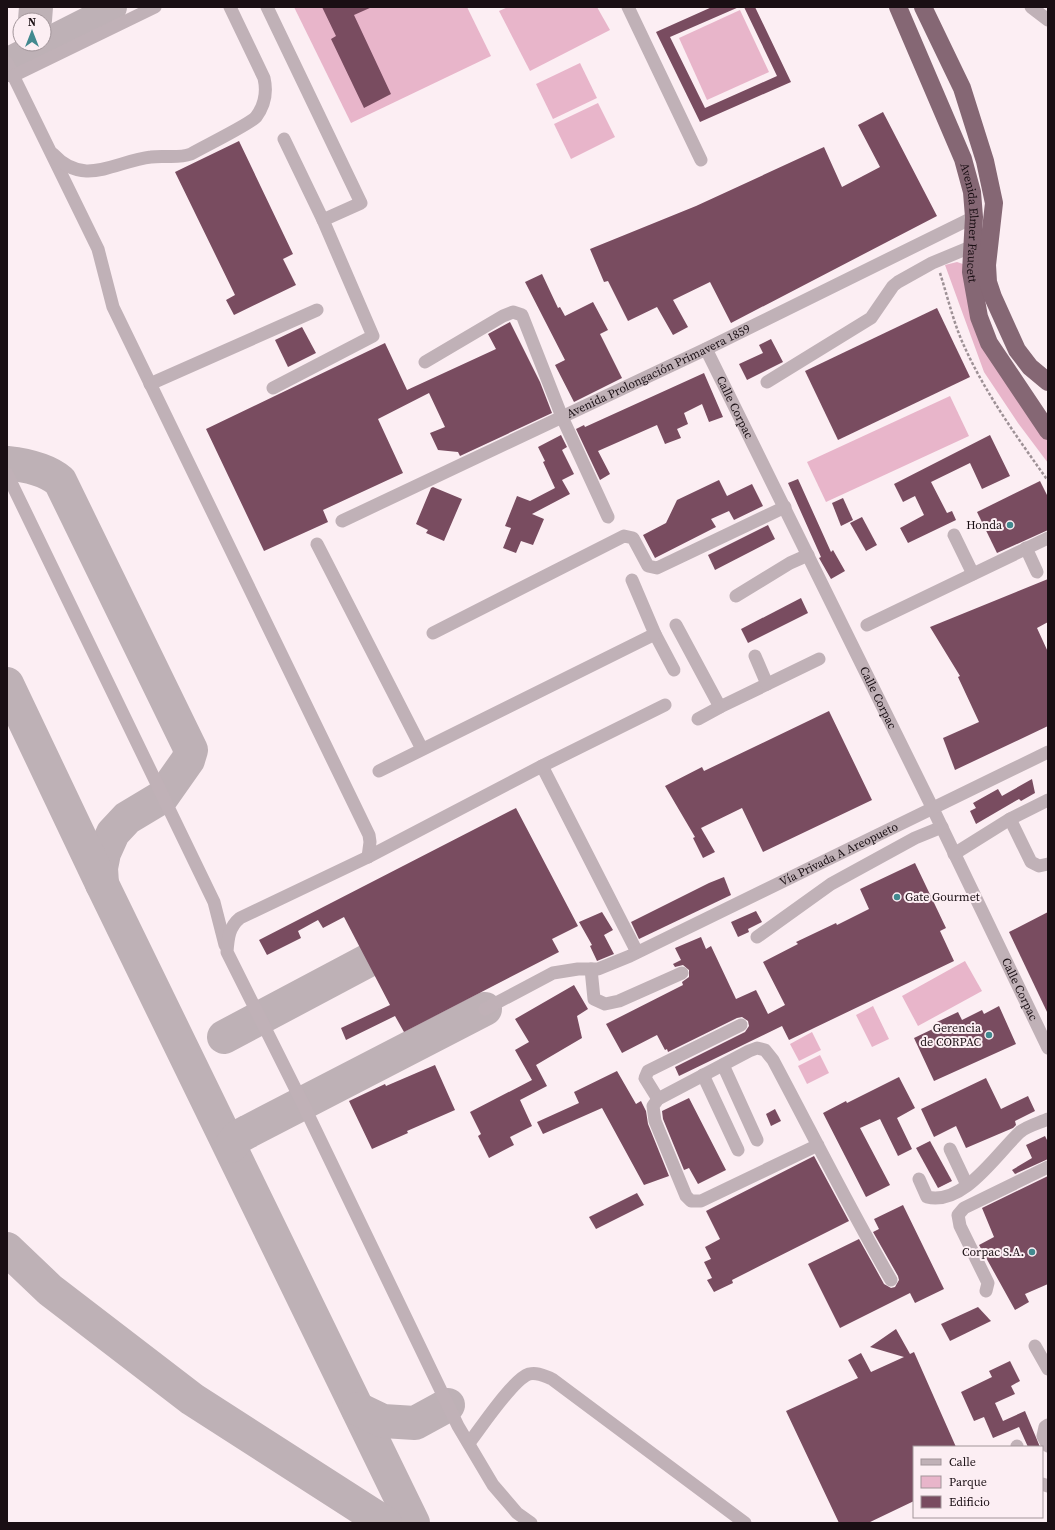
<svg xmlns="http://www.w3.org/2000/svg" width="1055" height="1530" viewBox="0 0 1055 1530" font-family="'Source Serif 4',serif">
<rect width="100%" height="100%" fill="#fceef3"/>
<g fill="#e8b5ca">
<polygon points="294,7 467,7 491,56 351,123"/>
<polygon points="508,7 597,7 610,30 530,71 499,11"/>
<polygon points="740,10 769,72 707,100 679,38"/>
<polygon points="580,63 597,98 553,119 536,84"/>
<polygon points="598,103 615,137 571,159 554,124"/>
<polygon points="957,262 963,264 983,315 1048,435 1048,463 1018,423 984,372 945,265"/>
<polygon points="950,396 969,436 826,502 807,462"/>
<polygon points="965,961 982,991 918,1026 902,996"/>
<polygon points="873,1006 889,1039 872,1047 856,1015"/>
<polygon points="812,1032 821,1050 799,1061 790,1044"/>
<polygon points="820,1055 829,1073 807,1084 798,1066"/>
</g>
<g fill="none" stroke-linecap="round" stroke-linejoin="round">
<g stroke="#beb1b6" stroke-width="34">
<polyline points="35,20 36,7"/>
<polyline points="7,65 100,18 110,7"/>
<path d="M7,463C25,465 46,469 60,481L191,750L188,760L162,797L127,818L113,833L104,853L101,868L102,884"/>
<polyline points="7,684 102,884 413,1523"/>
<polyline points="224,1037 367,961"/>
<polyline points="231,1146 238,1137 249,1131 485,1009"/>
<polyline points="7,1249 50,1290 192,1399 385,1523"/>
<polyline points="358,1409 383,1421 415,1423 448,1405"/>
</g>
</g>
<g fill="#794c60">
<polygon points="322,7 372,7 354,15 391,94 364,108 331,39 336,36"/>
<polygon points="712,7 739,7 670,37 705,108 777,76 744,7 755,7 791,82 700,122 656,32"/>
<polygon points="883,112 937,216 731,323 710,282 673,300 688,327 673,335 657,307 628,321 608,281 604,282 590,249 696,206 824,147 842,187 880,167 858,125"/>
<polygon points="239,141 293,254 283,259 296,285 234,315 226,300 235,295 175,172"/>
<polygon points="542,274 558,308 560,307 565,316 593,302 608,330 600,334 622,378 574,402 555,365 565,360 525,282"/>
<polygon points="937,308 970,377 838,440 805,371"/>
<polygon points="510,322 540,382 552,413 460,456 458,452 438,450 430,433 445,427 429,393 378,419 403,473 323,510 328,522 264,551 206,429 385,343 407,390 496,349 488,334"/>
<polygon points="302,327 316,353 288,367 275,340"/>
<polygon points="771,339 783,362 747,380 739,364 763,353 759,345"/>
<polygon points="704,373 723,417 709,422 702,404 684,413 688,424 677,429 681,438 665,444 657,425 598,451 610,474 600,480 576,429 584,425 585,427"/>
<polygon points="561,435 567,447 562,450 574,474 562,480 570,494 532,514 544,519 533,545 521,541 516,553 503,548 511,528 505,526 517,496 530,501 555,488 543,462 545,461 538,447"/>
<polygon points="990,435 1010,476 982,489 970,463 931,482 947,513 952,511 956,520 908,543 900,528 924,515 915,496 903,502 894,484"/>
<polygon points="798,479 831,552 833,550 845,571 831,579 819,558 821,557 788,483"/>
<polygon points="719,480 727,496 752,484 763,506 734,520 729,511 711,519 716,527 655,558 643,535 666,523 677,500"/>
<polygon points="1040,481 1048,497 1048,530 997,553 977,512"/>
<polygon points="433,487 462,499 444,541 426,533 428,530 416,524 431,488"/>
<polygon points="843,498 853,520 841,526 832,503"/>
<polygon points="862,517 877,545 866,551 850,523"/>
<polygon points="768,525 775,539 715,570 708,555"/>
<polygon points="1048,579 1048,622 1037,628 1048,652 1048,726 955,770 943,738 979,722 958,677 960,676 930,627"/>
<polygon points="801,598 808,613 748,643 741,629"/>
<polygon points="829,711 872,800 763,852 742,808 701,828 715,852 703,858 693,838 695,837 665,786 702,767 704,771"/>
<polygon points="1032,779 1035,793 1021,801 1019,799 976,824 970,811 976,808 973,803 998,789 1002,796"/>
<polygon points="516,808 578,926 552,939 559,952 404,1032 395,1016 346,1040 341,1028 390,1005 344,917 323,928 318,920 298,931 301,938 267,955 259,940"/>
<polygon points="915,863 946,928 940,931 954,961 789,1040 782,1026 679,1076 675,1067 745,1032 749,1026 748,1021 742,1017 737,1018 668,1052 667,1049 665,1050 657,1035 622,1053 606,1024 683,985 682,982 689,977 689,970 683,965 675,967 673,964 681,960 675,948 701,937 706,949 711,946 736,999 756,990 768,1014 785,1005 763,962 798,944 796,942 836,923 837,925 869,909 860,889"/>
<polygon points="724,877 731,895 639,939 631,922 709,883"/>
<polygon points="756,911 762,922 748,929 749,932 738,937 731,922"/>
<polygon points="602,912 613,930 604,935 614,954 597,961 590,946 592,945 579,922"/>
<polygon points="1048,912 1048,1014 1009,932"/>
<polygon points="574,985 588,1009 577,1016 582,1038 536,1065 547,1086 520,1100 532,1126 510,1137 514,1145 489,1158 478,1136 481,1134 470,1112 532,1080 515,1050 529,1042 515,1019"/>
<polygon points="999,1006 1016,1044 934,1081 914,1038 939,1026 937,1022 958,1012 962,1020 982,1010 984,1014"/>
<polygon points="435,1065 455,1110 407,1131 408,1133 372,1149 349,1101 385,1084 386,1086"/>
<polygon points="617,1071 636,1104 641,1101 646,1111 648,1124 669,1176 644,1185 602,1108 543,1134 537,1122 579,1103 574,1092"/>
<polygon points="899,1077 915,1108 897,1118 912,1149 898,1156 880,1119 860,1128 890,1185 866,1197 823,1113 846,1101 847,1103"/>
<polygon points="986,1078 1001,1109 1028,1096 1035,1111 1015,1121 1016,1125 1013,1128 966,1148 956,1126 934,1137 921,1109"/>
<polygon points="689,1098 726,1170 698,1184 689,1168 684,1170 663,1119 662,1111"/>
<polygon points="775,1109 781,1121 771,1126 766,1114"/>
<polygon points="1045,1136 1048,1142 1048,1159 1015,1174 1012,1170 1032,1158 1026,1145"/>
<polygon points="930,1141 952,1181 938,1188 916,1148"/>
<polygon points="814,1156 849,1221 732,1280 733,1283 714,1292 707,1280 712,1278 704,1262 711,1259 705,1247 720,1239 706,1211"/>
<polygon points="1048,1176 1048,1284 1025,1294 1029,1302 1015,1310 979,1245 994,1237 982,1208"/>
<polygon points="637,1193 644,1205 596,1229 589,1217"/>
<polygon points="903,1205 944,1289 915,1303 910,1293 840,1328 808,1264 859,1239 884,1284 891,1288 895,1287 899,1280 898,1276 873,1232 879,1229 874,1219"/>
<polygon points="978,1307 991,1321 950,1341 941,1324"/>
<polygon points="896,1329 910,1354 914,1352 956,1447 914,1447 914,1501 868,1523 839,1523 786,1411 858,1378 848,1360 861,1353 871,1372 904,1357 870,1347"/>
<polygon points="1010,1361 1020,1381 1011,1386 1015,1394 995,1403 1003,1421 1025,1411 1040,1447 1028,1447 1019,1427 993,1438 984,1417 974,1421 961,1392 992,1377 989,1371"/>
</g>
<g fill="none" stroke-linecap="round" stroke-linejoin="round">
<path stroke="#9e9196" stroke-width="2.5" stroke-dasharray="3 2" stroke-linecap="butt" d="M940,273C948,298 954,325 965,348C986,394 1017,437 1046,478L1048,479"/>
<g stroke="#c0b1b7" stroke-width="13">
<polyline points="267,7 361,203 323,220"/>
<polyline points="628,7 701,160"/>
<polyline points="1031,7 1048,20"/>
<polyline points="7,63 98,249 113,307 369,835 370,842 368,857"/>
<polyline points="13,76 155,7"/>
<path d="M53,154C84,188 115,161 151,157C165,155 177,159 191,154C203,147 250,124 256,117C265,105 267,91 264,78L230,7"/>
<path id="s1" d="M706,349L933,809L1048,1048"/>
<polyline points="425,362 503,316 513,312 522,315 562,417 608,517"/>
<polyline points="767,382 871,318 893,286 898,282 932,263 973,246"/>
<polyline points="150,384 317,310"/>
<polyline points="273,388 373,336 323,220 284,139"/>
<polyline points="7,474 214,902 225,945"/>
<path id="s2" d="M342,521L706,349L974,217"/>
<polyline points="954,535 973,574"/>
<polyline points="317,544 422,749"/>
<polyline points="1026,548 1037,572"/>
<polyline points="736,596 790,563 808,555"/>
<polyline points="676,625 720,707 819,659"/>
<polyline points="867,625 1048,538"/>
<polyline points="433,633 624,536 633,538 648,566 657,568 785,507"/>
<polyline points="655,634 674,670"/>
<polyline points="755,656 767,684"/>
<polyline points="698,719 720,707"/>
<polyline points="542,766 637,952"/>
<polyline points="379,771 655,634 632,580"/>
<polyline points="1010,819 1031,862 1039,866 1048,864"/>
<polyline points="954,854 1010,819 1048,800"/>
<polyline points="757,937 831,884 915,838 942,827"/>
<polyline points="591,969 594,999 605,1004 619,1001 682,973"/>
<path id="s3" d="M485,1009L553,973L578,969H598L630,956L1048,752"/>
<polyline points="723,1065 757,1140"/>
<polyline points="703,1075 738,1150"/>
<polyline points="658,1099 645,1078 648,1071 741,1025"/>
<path d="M818,1145L701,1201H691L686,1196L655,1121L653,1106L658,1099L749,1051L757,1048L765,1050L773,1060C812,1133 849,1208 891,1280"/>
<polyline points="950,1149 967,1185"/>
<path d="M919,1179L927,1197C964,1206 997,1153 1020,1132C1027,1126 1039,1123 1048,1119"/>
<polyline points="986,1291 988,1283 960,1226 958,1215 964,1208 1048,1167"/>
<polyline points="1035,1346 1048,1369"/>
<polyline points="1048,1425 1045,1427 1043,1436 1048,1446"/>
<path d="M469,1443C480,1429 513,1379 529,1374C538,1372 544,1376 552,1379L745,1523"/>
<polyline points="1017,1446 1017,1447"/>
<polyline points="1042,1484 1048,1486"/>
<path d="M531,1523L517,1513L493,1485L458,1426L303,1104L227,952C228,938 229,927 240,918L368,857L542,766L665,705"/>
</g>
<g stroke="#856774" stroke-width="18">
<path id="s4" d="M898,7L963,159L972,192L974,217L971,272L979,317L989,343L1048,431"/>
<polyline points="923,7 962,88 985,161 994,203 987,265 988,282 993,297 1017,350 1030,367 1048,382"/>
</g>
</g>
<g fill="#42898f" stroke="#fceef3" stroke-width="1.5">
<circle cx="1010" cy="525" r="4"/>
<circle cx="897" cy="897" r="4"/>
<circle cx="989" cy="1035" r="4"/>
<circle cx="1032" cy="1252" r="4"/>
</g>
<g text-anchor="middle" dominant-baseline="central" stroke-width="4" stroke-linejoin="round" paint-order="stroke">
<g font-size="12" fill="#1a0f14" stroke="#fceef3">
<text stroke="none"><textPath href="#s4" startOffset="230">Avenida Elmer Faucett</textPath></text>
<text stroke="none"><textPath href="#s2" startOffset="350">Avenida Prolongación Primavera 1859</textPath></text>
<text stroke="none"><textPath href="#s1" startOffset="65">Calle Corpac</textPath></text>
<text stroke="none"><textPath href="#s1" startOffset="389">Calle Corpac</textPath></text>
<text stroke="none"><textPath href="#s3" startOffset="389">Vía Privada A Areopueto</textPath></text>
<text stroke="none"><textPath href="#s1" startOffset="713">Calle Corpac</textPath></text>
</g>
<g font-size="12" fill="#1a0f14" stroke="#fceef3" text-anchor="end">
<text x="1002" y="525">Honda</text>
<text x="905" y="897" text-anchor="start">Gate Gourmet</text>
<text x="981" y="1028">Gerencia<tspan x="981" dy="14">de CORPAC</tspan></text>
<text x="1024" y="1252">Corpac S.A.</text>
</g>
</g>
<rect width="1055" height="1530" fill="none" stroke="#1a0f14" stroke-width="16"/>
<rect x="913" y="1446" width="130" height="72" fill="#fceef3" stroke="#a2959a"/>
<rect x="921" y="1459" width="20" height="6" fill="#c0b1b7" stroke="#a2959a"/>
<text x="949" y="1466" font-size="12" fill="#1a0f14">Calle</text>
<rect x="921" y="1476" width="20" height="12" fill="#e8b5ca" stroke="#a2959a"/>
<text x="949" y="1486" font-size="12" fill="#1a0f14">Parque</text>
<rect x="921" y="1496" width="20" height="12" fill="#794c60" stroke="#a2959a"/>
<text x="949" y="1506" font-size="12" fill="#1a0f14">Edificio</text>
<g transform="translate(32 32)"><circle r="19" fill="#fceef3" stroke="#a2959a"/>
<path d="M0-3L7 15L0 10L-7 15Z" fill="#42898f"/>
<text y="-6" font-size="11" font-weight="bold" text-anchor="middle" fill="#1a0f14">N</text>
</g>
</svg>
